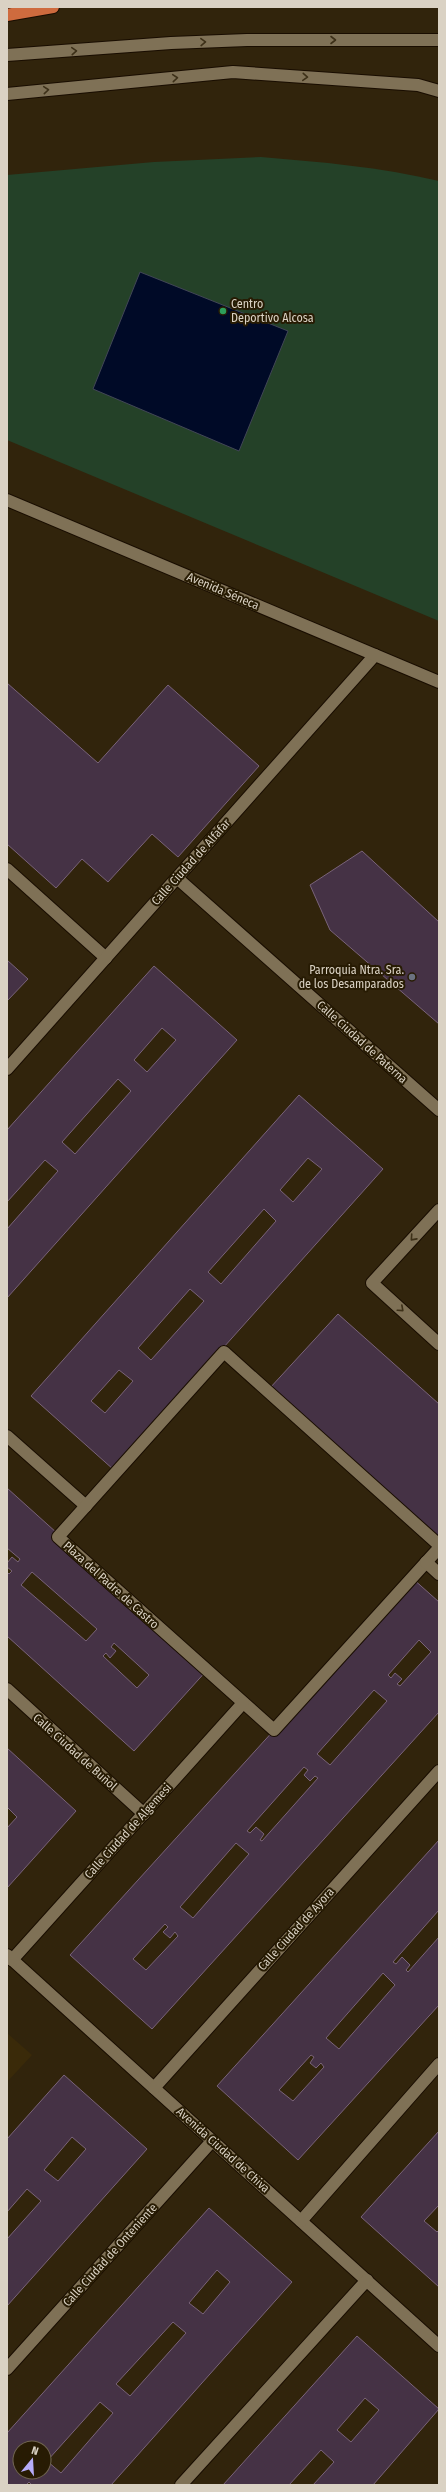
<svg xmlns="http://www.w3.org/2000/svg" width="446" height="2492" viewBox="0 0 446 2492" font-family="'Fira Sans Condensed',sans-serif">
<rect width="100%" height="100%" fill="#31240c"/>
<polygon fill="#3a2a09" points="7,2033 32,2055 7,2082"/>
<path fill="#244128" d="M261,157C321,162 380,167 439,181V621L7,440V175L154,162Z"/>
<polygon fill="#000a27" stroke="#414656" points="140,272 288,331 239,451 93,389"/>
<g fill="#453245" stroke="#796379" fill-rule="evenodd">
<polygon points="7,683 98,763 168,685 259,766 178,857 152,834 108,882 82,859 56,888 7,844"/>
<polygon points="362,851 439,922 439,1024 330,930 310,885"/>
<polygon points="7,960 28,979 7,1001"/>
<path d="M154,966L237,1040L7,1298V1229L58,1171L45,1160L7,1202V1130ZM162,1028L176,1040L147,1072L134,1060ZM118,1079L131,1091L75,1154L62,1142Z"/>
<path d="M299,1095L383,1169L114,1470L31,1396ZM308,1158L322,1169L293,1202L280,1190ZM264,1209L276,1221L221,1284L208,1272ZM190,1289L204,1301L151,1360L138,1348ZM119,1370L133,1381L105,1413L91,1401Z"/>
<polygon points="338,1314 439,1404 439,1542 269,1389"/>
<path d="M7,1488L208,1669L134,1751L7,1636V1572L9,1574L12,1571L7,1567V1563L12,1557L18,1562L20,1559L7,1548ZM32,1572L97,1629L86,1641L21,1585ZM114,1643L149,1675L137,1688L103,1656L106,1653L110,1658L116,1651L111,1647Z"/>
<path d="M412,1578L439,1602V1712L152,2029L70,1955ZM419,1640L431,1652L400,1686L397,1684L402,1679L395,1673L391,1678L388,1675ZM374,1690L387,1701L330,1765L317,1754ZM304,1767L308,1770L304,1775L310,1781L315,1776L318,1778L262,1841L260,1840L264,1834L256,1827L250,1833L247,1831ZM236,1843L249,1854L193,1918L180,1907ZM165,1924L168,1927L163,1932L170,1938L175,1932L178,1936L146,1970L133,1959Z"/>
<polygon points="7,1748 76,1811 7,1888 7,1828 17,1817 7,1807"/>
<path d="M439,1840V1910L393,1962L396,1964L402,1957L410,1965L406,1970L408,1972L439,1937V2005L298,2160L217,2086ZM383,1973L395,1985L339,2049L326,2038ZM311,2055L314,2057L310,2063L316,2068L321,2063L324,2067L293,2101L279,2090Z"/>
<path d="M64,2075L147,2149L7,2306V2239L41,2201L27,2189L7,2212V2139ZM72,2137L86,2149L58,2181L44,2170Z"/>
<polygon points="439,2131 439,2205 424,2221 437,2232 439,2230 439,2287 361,2217"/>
<path d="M209,2208L292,2282L111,2485H32L29,2482L26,2485H7V2433ZM217,2270L230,2282L203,2314L189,2303ZM173,2322L186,2333L130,2396L116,2384ZM100,2402L113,2413L61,2473L47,2461ZM20,2448H44V2472H20Z"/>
<path d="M357,2336L439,2409L373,2485H313L334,2462L321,2450L289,2485H223ZM365,2398L379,2410L351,2442L337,2430Z"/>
</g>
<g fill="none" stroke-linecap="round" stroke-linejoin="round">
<defs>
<polyline id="lane" points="7,55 171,43 247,40 439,40"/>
<g id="street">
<polyline points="7,94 233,72 418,85 439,91"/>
<polyline points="7,869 106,958"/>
<polyline points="177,878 439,1110"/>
<polyline points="7,1069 375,655"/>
<polyline points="439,1210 372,1283 439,1344"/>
<polyline points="7,1436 86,1506"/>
<polyline points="439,1545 224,1352 58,1537 274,1730 439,1548"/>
<polyline points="426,1562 439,1574"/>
<polyline points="7,1689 144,1814"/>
<polyline points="7,1955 439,2346"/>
<polyline points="12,1960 243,1703"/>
<polyline points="154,2088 439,1771"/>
<polyline points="301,2221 439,2064"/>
<polyline points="7,2369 212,2141"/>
<polyline points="181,2485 367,2280"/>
</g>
<polyline id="secondary" points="7,500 439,682"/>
<polyline id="highway" points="7,15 53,7"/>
</defs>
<use href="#lane" stroke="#190d00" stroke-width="14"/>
<use href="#street" stroke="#190d00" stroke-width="14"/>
<use href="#secondary" stroke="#190d00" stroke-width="14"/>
<use href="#highway" stroke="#190d00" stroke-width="14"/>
<use href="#lane" stroke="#7f7156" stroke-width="12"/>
<use href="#street" stroke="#7f7156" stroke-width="12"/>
<use href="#secondary" stroke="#7f7156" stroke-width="12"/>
<use href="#highway" stroke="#ce6b3e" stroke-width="12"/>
</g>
<defs><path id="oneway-chevron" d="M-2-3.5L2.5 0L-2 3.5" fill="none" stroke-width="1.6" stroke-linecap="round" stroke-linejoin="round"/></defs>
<g stroke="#3d3018">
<use href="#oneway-chevron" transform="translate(333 40)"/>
<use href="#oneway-chevron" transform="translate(203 42) rotate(-2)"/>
<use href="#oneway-chevron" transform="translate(74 51) rotate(-4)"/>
<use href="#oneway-chevron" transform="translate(305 77) rotate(4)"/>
<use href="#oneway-chevron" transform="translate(175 78) rotate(-5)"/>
<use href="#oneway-chevron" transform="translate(46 90) rotate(-5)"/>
<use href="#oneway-chevron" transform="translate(413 1238) rotate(132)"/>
<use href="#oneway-chevron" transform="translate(401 1309) rotate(42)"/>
</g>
<circle fill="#2e9e5b" stroke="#271b03" stroke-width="1.5" cx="223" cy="311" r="4"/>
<circle fill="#6b7280" stroke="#271b03" stroke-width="1.5" cx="412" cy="977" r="4"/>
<g text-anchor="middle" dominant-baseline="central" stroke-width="4" stroke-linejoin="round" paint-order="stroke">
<g font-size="12" fill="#dad2c4" stroke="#271b03" text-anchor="start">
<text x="231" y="304">Centro<tspan x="231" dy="14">Deportivo Alcosa</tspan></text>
<text x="404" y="970" text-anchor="end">Parroquia Ntra. Sra.<tspan x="404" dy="14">de los Desamparados</tspan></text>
</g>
<g font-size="12" fill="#dad2c4" stroke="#271b03">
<text transform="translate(223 591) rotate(23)">Avenida Séneca</text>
<text transform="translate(191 862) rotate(-48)">Calle Ciudad de Alfafar</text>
<text transform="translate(362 1042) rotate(42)">Calle Ciudad de Paterna</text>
<text transform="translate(111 1585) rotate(42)">Plaza del Padre de Castro</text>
<text transform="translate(75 1752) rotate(42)">Calle Ciudad de Buñol</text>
<text transform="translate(128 1831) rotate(-48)">Calle Ciudad de Algemesi</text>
<text transform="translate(296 1929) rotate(-48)">Calle Ciudad de Ayora</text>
<text transform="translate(223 2150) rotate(42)">Avenida Ciudad de Chiva</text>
<text transform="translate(110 2255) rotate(-48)">Calle Ciudad de Onteniente</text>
</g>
</g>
<rect width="446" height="2492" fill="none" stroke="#dad2c4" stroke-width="16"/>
<g transform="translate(32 2460) rotate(18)"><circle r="19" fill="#271b03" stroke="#6f6450"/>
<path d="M0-3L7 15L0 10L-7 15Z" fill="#b6acf8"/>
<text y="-6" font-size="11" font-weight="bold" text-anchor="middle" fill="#dad2c4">N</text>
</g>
</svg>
